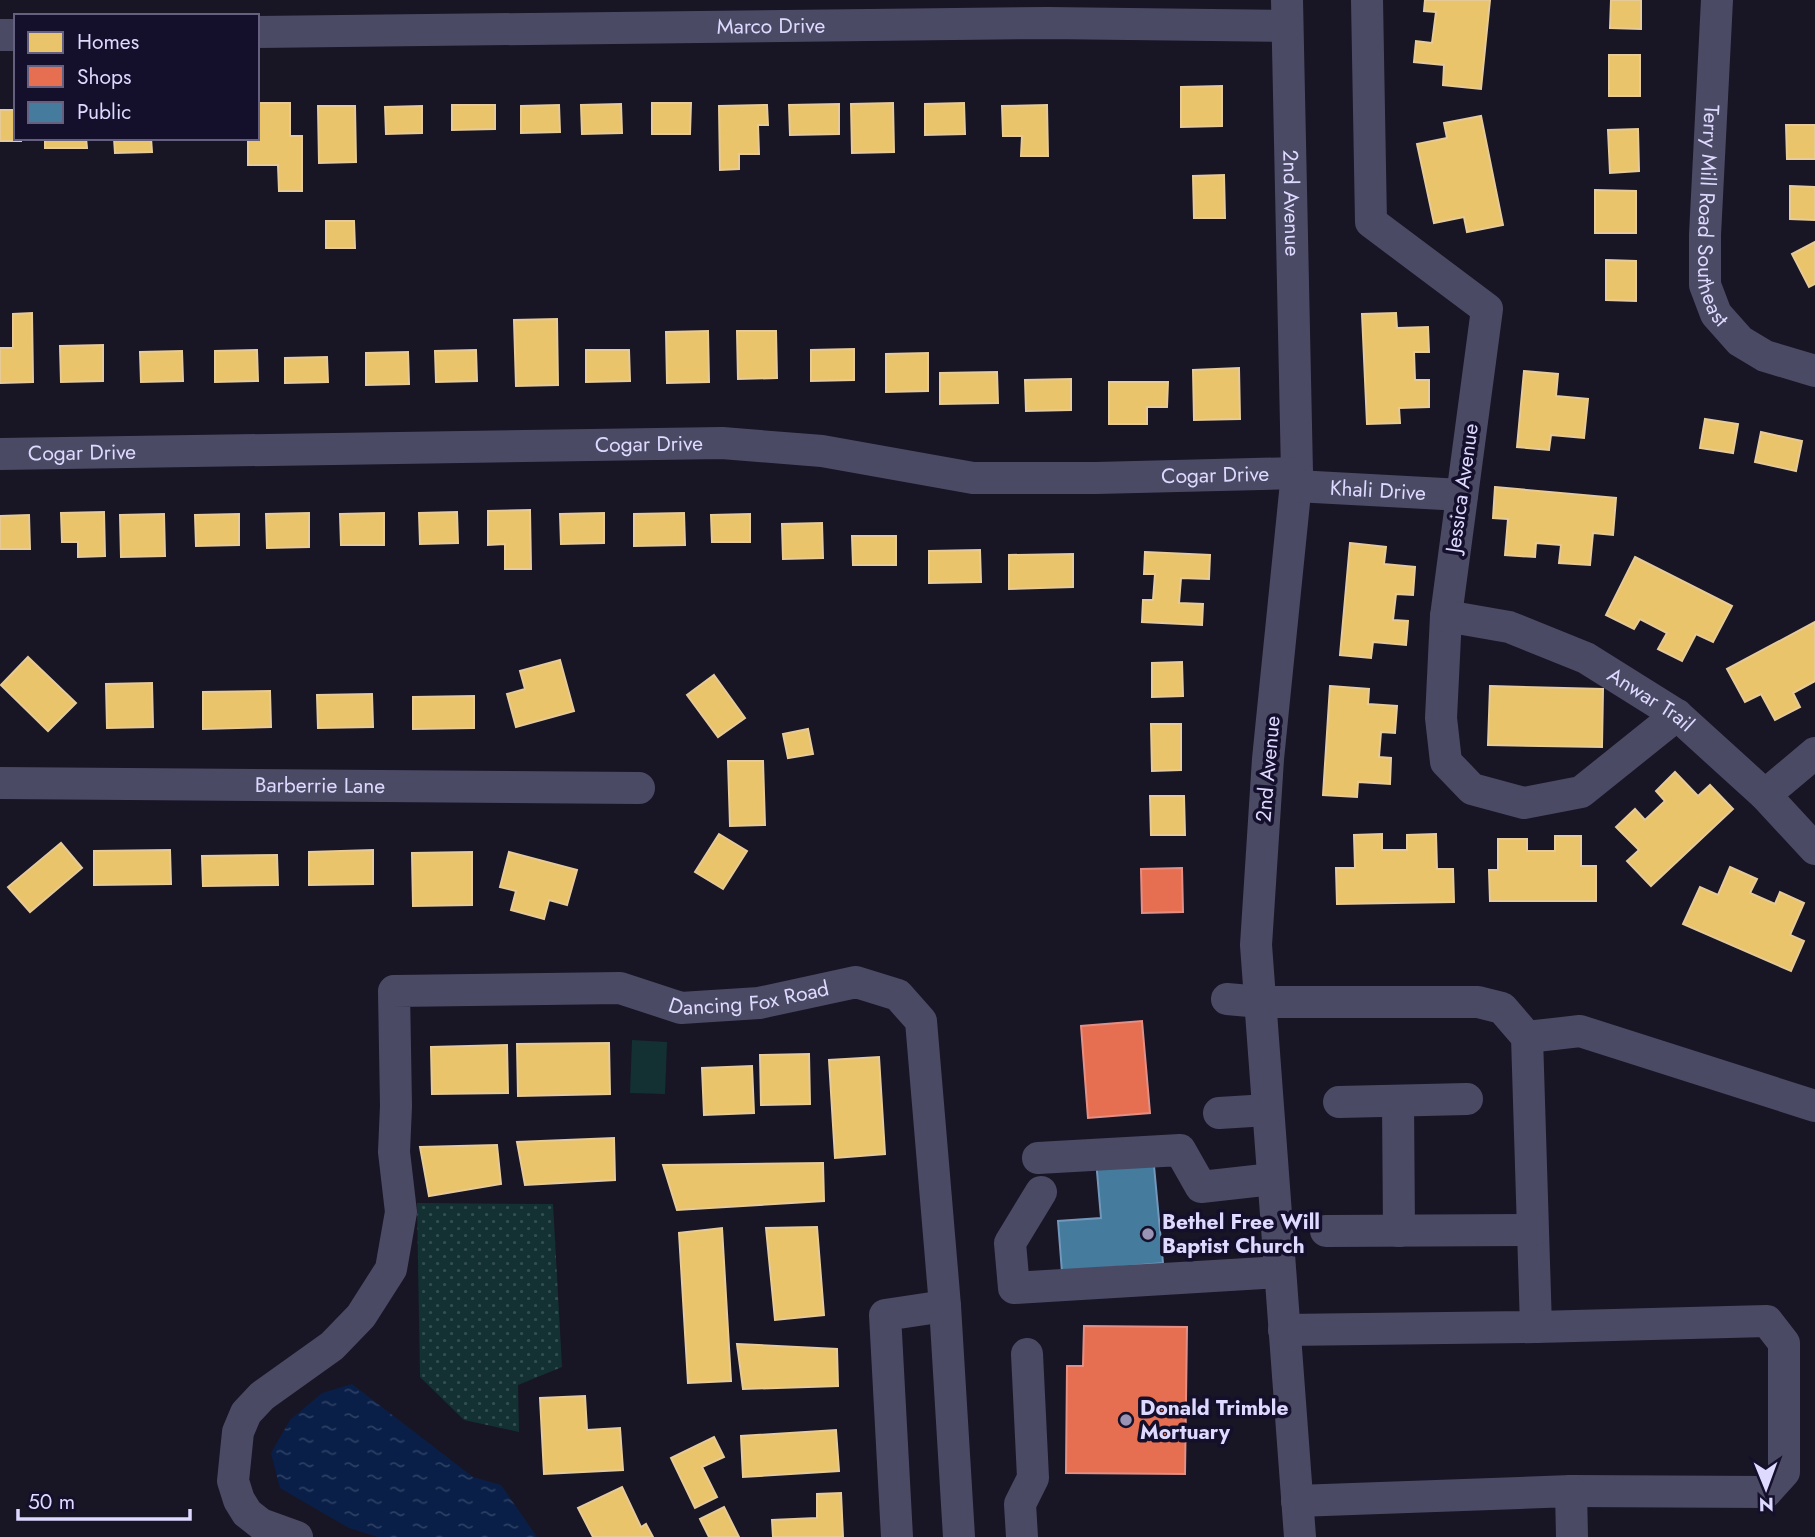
<svg xmlns="http://www.w3.org/2000/svg" width="1815" height="1537" viewBox="0 0 1815 1537" font-family="Jost,sans-serif">
<defs>
<pattern id="park-dots" width="8" height="8" patternUnits="userSpaceOnUse" patternTransform="scale(1.75)"><rect width="8" height="8" fill="#133132"/><path d="M2 2h.1M6 6h.1" fill="none" stroke="#354e51" stroke-width="1.8" stroke-linecap="round"/></pattern>
<pattern id="water-ripples" width="26" height="14" patternUnits="userSpaceOnUse" patternTransform="scale(1.75)"><rect width="26" height="14" fill="#091f48"/><path d="M2 4q2-2 4 0t4 0M15 11q2-2 4 0t4 0" fill="none" stroke="#2c3f63"/></pattern>
</defs>
<rect width="100%" height="100%" fill="#181525"/>
<polygon fill="url(#park-dots)" points="417,1203 553,1204 562,1367 518,1385 519,1432 464,1420 420,1377"/>
<polygon fill="#133132" points="632,1040 667,1042 665,1094 630,1093"/>
<polygon fill="url(#water-ripples)" points="352,1384 473,1477 501,1485 537,1537 378,1537 349,1528 280,1488 271,1453 290,1420 322,1393"/>
<g fill="#e9c46a" stroke="#e6ca97" stroke-width="2">
<polygon points="1425,0 1490,0 1481,89 1443,85 1444,65 1414,62 1416,41 1432,43 1436,12 1424,11"/>
<polygon points="1611,0 1641,0 1641,29 1610,28"/>
<rect x="1609" y="55" width="31" height="41"/>
<polygon points="1222,86 1222,126 1181,127 1181,87"/>
<polygon points="257,103 290,103 290,136 302,136 302,191 279,191 278,165 248,165 248,138 257,138"/>
<polygon points="652,103 691,103 690,134 652,134"/>
<polygon points="893,103 894,152 852,153 851,104"/>
<polygon points="964,103 965,134 925,135 925,104"/>
<polygon points="621,104 622,133 582,134 581,105"/>
<polygon points="839,104 839,134 790,135 789,105"/>
<polygon points="452,105 495,105 495,129 452,130"/>
<polygon points="559,105 560,132 521,133 521,106"/>
<polygon points="767,105 768,125 758,125 759,154 739,154 739,169 720,170 719,106"/>
<polygon points="1047,105 1048,156 1021,156 1022,136 1003,136 1002,106"/>
<polygon points="318,106 355,106 356,162 319,163"/>
<polygon points="422,106 422,133 386,134 385,107"/>
<polygon points="0,110 16,110 16,138 21,138 21,141 0,141"/>
<polygon points="1481,116 1503,225 1467,232 1464,217 1434,223 1417,144 1447,138 1444,123"/>
<polygon points="1786,125 1815,125 1815,159 1787,159"/>
<polygon points="1638,129 1639,171 1610,173 1608,130"/>
<polygon points="45,138 86,138 87,148 45,148"/>
<polygon points="114,138 151,138 152,152 115,153"/>
<polygon points="1224,175 1225,218 1194,218 1193,176"/>
<polygon points="1790,186 1815,187 1815,220 1790,219"/>
<polygon points="1595,190 1636,191 1636,233 1595,233"/>
<polygon points="326,221 354,221 355,248 326,248"/>
<polygon points="1815,242 1815,284 1809,287 1792,254"/>
<polygon points="1606,260 1636,261 1636,301 1606,300"/>
<polygon points="32,313 33,382 0,383 0,348 13,348 13,314"/>
<polygon points="1396,313 1397,328 1428,327 1429,352 1414,352 1415,380 1429,380 1429,407 1399,408 1400,423 1367,424 1362,314"/>
<polygon points="557,319 558,385 516,386 514,320"/>
<polygon points="708,331 709,382 667,383 666,332"/>
<polygon points="737,331 776,331 777,378 738,379"/>
<polygon points="103,345 103,381 61,382 60,346"/>
<polygon points="854,349 854,380 811,381 811,350"/>
<polygon points="257,350 258,381 215,382 215,351"/>
<polygon points="476,350 477,381 436,382 435,351"/>
<polygon points="586,350 629,350 630,381 586,382"/>
<polygon points="182,351 183,381 141,382 140,352"/>
<polygon points="408,352 409,384 366,385 366,353"/>
<polygon points="928,353 928,391 886,392 886,354"/>
<polygon points="327,357 328,382 285,383 285,358"/>
<polygon points="1239,368 1240,419 1194,420 1193,370"/>
<polygon points="1524,371 1558,374 1556,396 1588,399 1584,438 1551,435 1549,450 1517,447"/>
<polygon points="997,372 998,403 940,404 940,373"/>
<polygon points="1071,379 1071,410 1026,411 1025,380"/>
<polygon points="1109,382 1168,382 1167,407 1147,407 1147,424 1109,424"/>
<polygon points="1705,419 1738,424 1733,453 1700,448"/>
<polygon points="1761,432 1802,441 1796,471 1755,462"/>
<polygon points="1495,487 1616,498 1613,535 1593,533 1590,565 1559,563 1561,545 1536,543 1535,557 1505,555 1508,519 1493,518"/>
<polygon points="530,510 531,569 505,569 505,544 488,545 488,511"/>
<polygon points="104,512 105,556 78,557 78,542 62,542 61,513"/>
<polygon points="457,512 458,543 420,544 419,513"/>
<polygon points="309,513 309,547 267,548 266,514"/>
<polygon points="384,513 384,545 341,545 340,514"/>
<polygon points="604,513 604,543 561,544 560,514"/>
<polygon points="684,513 685,545 634,546 634,514"/>
<polygon points="164,514 165,556 121,557 120,515"/>
<polygon points="239,514 239,545 196,546 195,515"/>
<polygon points="750,514 750,542 712,542 711,515"/>
<polygon points="29,515 30,549 0,549 0,516"/>
<polygon points="822,523 823,558 783,559 782,524"/>
<polygon points="852,536 896,536 896,565 853,565"/>
<polygon points="1350,543 1386,547 1384,564 1415,567 1413,595 1396,594 1393,620 1408,621 1406,645 1373,642 1371,658 1340,655"/>
<polygon points="980,550 981,582 929,583 929,551"/>
<polygon points="1145,552 1210,555 1209,579 1181,578 1179,603 1203,604 1202,625 1142,622 1143,600 1153,600 1155,574 1144,574"/>
<polygon points="1073,554 1073,587 1009,589 1009,555"/>
<polygon points="1635,557 1732,606 1713,642 1696,634 1682,661 1658,649 1667,633 1640,619 1634,629 1606,615"/>
<polygon points="1815,622 1815,681 1793,693 1800,707 1775,720 1761,694 1745,702 1727,669"/>
<polygon points="28,657 76,703 48,731 1,685"/>
<polygon points="560,660 574,711 516,727 507,694 525,689 520,671"/>
<polygon points="1182,662 1183,696 1152,697 1152,663"/>
<polygon points="714,675 745,718 718,737 687,695"/>
<polygon points="152,683 153,727 107,728 106,684"/>
<polygon points="1330,686 1369,689 1368,704 1397,706 1395,733 1381,732 1379,757 1391,758 1390,784 1358,782 1357,797 1323,795"/>
<polygon points="1490,686 1603,689 1602,747 1488,745"/>
<polygon points="270,691 271,727 203,729 203,692"/>
<polygon points="372,694 373,727 318,728 317,695"/>
<polygon points="474,696 474,728 413,729 413,697"/>
<polygon points="1151,724 1181,724 1181,770 1152,771"/>
<polygon points="808,729 813,754 788,758 783,734"/>
<polygon points="728,761 763,761 765,825 730,826"/>
<polygon points="1675,772 1698,796 1710,785 1733,809 1651,886 1627,861 1639,850 1616,827 1635,809 1645,820 1665,801 1656,791"/>
<polygon points="1150,796 1184,796 1185,835 1151,835"/>
<polygon points="719,834 747,851 723,889 695,872"/>
<polygon points="1382,834 1382,850 1407,850 1407,835 1436,834 1437,869 1453,869 1454,902 1337,904 1336,868 1355,868 1354,835"/>
<polygon points="1555,836 1581,836 1581,866 1596,866 1596,901 1490,901 1489,870 1498,870 1498,839 1527,839 1527,851 1555,851"/>
<polygon points="61,843 82,868 30,912 8,887"/>
<polygon points="170,850 171,884 94,885 94,851"/>
<polygon points="373,850 373,884 309,885 309,852"/>
<polygon points="472,852 472,905 413,906 412,853"/>
<polygon points="509,852 577,870 567,905 549,900 544,919 511,910 516,891 500,887"/>
<polygon points="277,855 278,885 203,886 202,856"/>
<polygon points="1730,867 1757,879 1750,893 1775,904 1780,892 1804,903 1790,935 1804,941 1791,971 1683,924 1700,887 1718,895"/>
<polygon points="609,1043 610,1094 518,1096 517,1044"/>
<polygon points="507,1045 508,1093 432,1094 431,1047"/>
<polygon points="809,1054 810,1104 761,1105 760,1055"/>
<polygon points="879,1057 885,1154 835,1158 829,1060"/>
<polygon points="752,1066 754,1113 704,1115 702,1068"/>
<polygon points="614,1138 615,1180 525,1185 517,1142"/>
<polygon points="497,1145 501,1184 429,1196 420,1147"/>
<polygon points="823,1163 824,1201 677,1210 663,1165"/>
<polygon points="817,1227 824,1315 775,1320 766,1228"/>
<polygon points="722,1228 731,1381 688,1383 679,1233"/>
<polygon points="737,1344 837,1349 838,1386 743,1389"/>
<polygon points="585,1396 587,1430 620,1428 623,1470 544,1474 540,1398"/>
<polygon points="836,1430 839,1471 743,1477 741,1436"/>
<polygon points="714,1437 724,1457 702,1467 717,1497 695,1508 671,1458"/>
<polygon points="622,1487 641,1527 646,1524 653,1537 593,1537 578,1508"/>
<polygon points="841,1493 843,1537 773,1537 772,1520 817,1518 817,1494"/>
<polygon points="724,1507 739,1537 709,1537 700,1519"/>
</g>
<g fill="#e76f51" stroke="#e48f85" stroke-width="2">
<polygon points="1182,868 1183,912 1142,913 1141,869"/>
<polygon points="1142,1021 1150,1113 1088,1118 1081,1026"/>
<polygon points="1084,1326 1187,1327 1185,1474 1066,1473 1067,1366 1083,1366"/>
</g>
<polygon fill="#457b9d" stroke="#7397ba" stroke-width="2" points="1153,1155 1163,1263 1062,1272 1058,1221 1101,1218 1096,1160"/>
<g fill="none" stroke-linecap="round" stroke-linejoin="round">
<g stroke="#4b4a65" stroke-width="32">
<path id="s1" d="M1287,0L1297,473L1268,759L1256,945L1300,1537"/>
<polyline points="1367,0 1371,222 1487,309 1446,616 1441,718 1446,762 1472,789 1524,803 1581,792 1677,715"/>
<path id="s2" d="M1717,0L1705,235V285L1716,314L1740,341L1765,356L1815,371"/>
<path id="s3" d="M257,32L1048,23L1287,26"/>
<polyline points="0,35 16,35"/>
<path id="s4" d="M0,454L722,443L822,451L973,478H1096L1297,473"/>
<path id="s5" d="M1296,486L1462,495"/>
<path id="s6" d="M1446,616L1509,627L1586,658L1677,715L1765,795L1815,849"/>
<path id="s7" d="M0,783L639,788"/>
<polyline points="1765,795 1815,753"/>
<polyline points="1227,999 1261,1002 1478,1002 1502,1008 1527,1037 1536,1327 1284,1330"/>
<polyline points="1527,1037 1580,1031 1815,1106"/>
<polyline points="1398,1101 1399,1231"/>
<polyline points="1339,1102 1467,1099"/>
<polyline points="1219,1113 1268,1110"/>
<polyline points="1038,1158 1180,1150 1201,1187 1273,1179"/>
<polyline points="1041,1192 1010,1243 1014,1288 1280,1272"/>
<polyline points="1326,1231 1532,1230"/>
<polyline points="1536,1327 1767,1321 1784,1343 1784,1472 1766,1492 1571,1491"/>
<polyline points="1297,1501 1571,1491 1572,1537"/>
<path id="s8" d="M297,1537L261,1524L247,1513L239,1500L233,1481L238,1432L246,1413L262,1396L332,1346L361,1316L391,1269L401,1212L394,1152L396,1106L394,991L620,988L681,1008L759,1003L856,982L898,995L921,1021L945,1306L959,1537"/>
<polyline points="897,1537 885,1315 945,1306"/>
<polyline points="1022,1537 1020,1504 1033,1478 1027,1354"/>
</g>
</g>
<g fill="#9994b3" stroke="#140f2b" stroke-width="2.5">
<circle cx="1148" cy="1234" r="7"/>
<circle cx="1126" cy="1420" r="7"/>
</g>
<g text-anchor="middle" dominant-baseline="central" stroke-width="7" stroke-linejoin="round" paint-order="stroke">
<g font-size="21" fill="#ded9ff" stroke="#140f2b">
<text stroke="none"><textPath href="#s3" startOffset="514">Marco Drive</textPath></text>
<text stroke="none"><textPath href="#s1" startOffset="203">2nd Avenue</textPath></text>
<text stroke="none"><textPath href="#s2" startOffset="217">Terry Mill Road Southeast</textPath></text>
<text stroke="none"><textPath href="#s4" startOffset="649">Cogar Drive</textPath></text>
<text stroke="none"><textPath href="#s4" startOffset="82">Cogar Drive</textPath></text>
<text stroke="none"><textPath href="#s4" startOffset="1218">Cogar Drive</textPath></text>
<text transform="translate(1462 488) rotate(-82)">Jessica Avenue</text>
<text stroke="none"><textPath href="#s5" startOffset="82">Khali Drive</textPath></text>
<text stroke="none"><textPath href="#s6" startOffset="224">Anwar Trail</textPath></text>
<text transform="translate(1268 769) rotate(-85)">2nd Avenue</text>
<text stroke="none"><textPath href="#s7" startOffset="320">Barberrie Lane</textPath></text>
<text stroke="none"><textPath href="#s8" startOffset="1006">Dancing Fox Road</textPath></text>
</g>
<g font-size="21" font-weight="bold" fill="#ded9ff" stroke="#140f2b" text-anchor="start">
<text x="1162" y="1222">Bethel Free Will<tspan x="1162" dy="24">Baptist Church</tspan></text>
<text x="1140" y="1408">Donald Trimble<tspan x="1140" dy="24">Mortuary</tspan></text>
</g>
</g>
<rect x="14" y="14" width="245" height="126" fill="#140f2b" stroke="#656080" stroke-width="2"/>
<rect x="28" y="32" width="35" height="21" fill="#e9c46a" stroke="#656080" stroke-width="2"/>
<text x="77" y="49" font-size="21" fill="#ded9ff">Homes</text>
<rect x="28" y="66" width="35" height="21" fill="#e76f51" stroke="#656080" stroke-width="2"/>
<text x="77" y="84" font-size="21" fill="#ded9ff">Shops</text>
<rect x="28" y="102" width="35" height="21" fill="#457b9d" stroke="#656080" stroke-width="2"/>
<text x="77" y="119" font-size="21" fill="#ded9ff">Public</text>
<g transform="translate(1766 1488) rotate(179)" stroke="#140f2b" stroke-width="5" paint-order="stroke">
<path d="M0-5L12 26L0 18L-12 26Z" fill="#ded9ff"/>
<text y="-10" font-size="19" font-weight="bold" text-anchor="middle" fill="#ded9ff">N</text>
</g>
<path d="M18 1509v10h172v-10" fill="none" stroke="#ded9ff" stroke-width="3.5"/>
<text x="28" y="1509" font-size="21" fill="#ded9ff" stroke="#140f2b" stroke-width="5" paint-order="stroke">50 m</text>
</svg>
